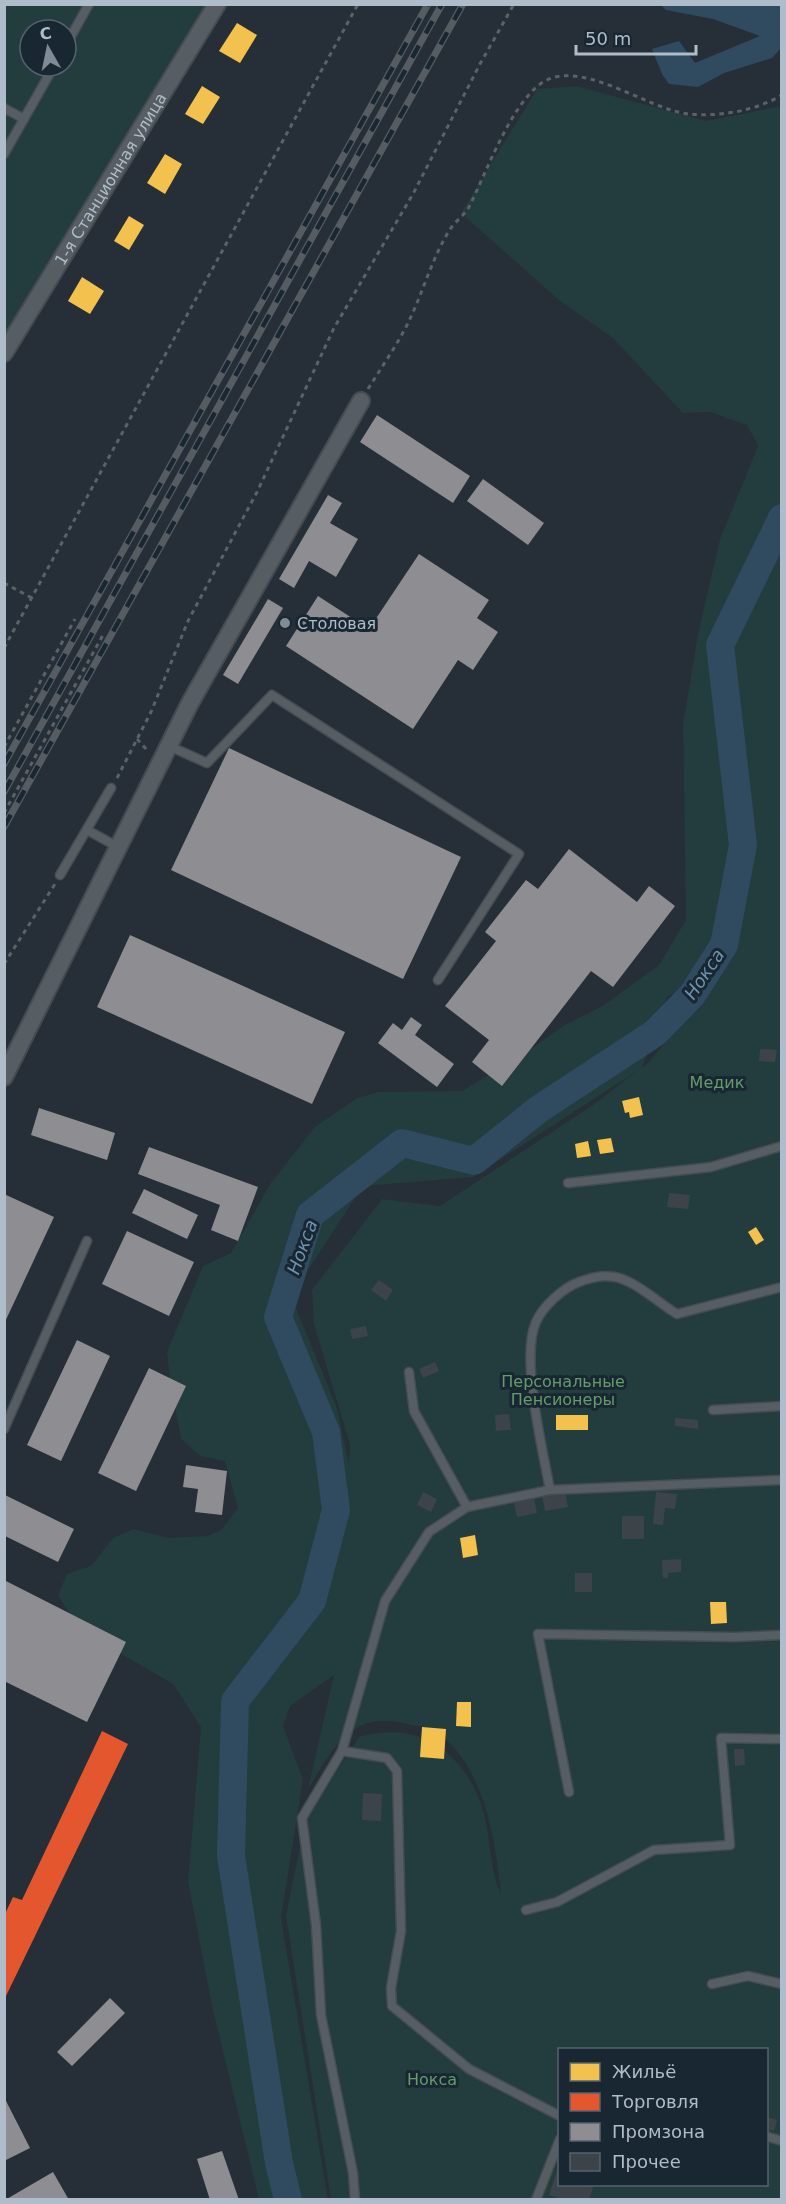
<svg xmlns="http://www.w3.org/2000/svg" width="786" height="2204" viewBox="0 0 786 2204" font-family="'DejaVu Sans',sans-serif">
<rect width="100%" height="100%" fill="#262f37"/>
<g fill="#233c3d" fill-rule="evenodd">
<path d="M5,5H207L5,338ZM30,30H66V66H30Z"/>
<path d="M576,86L706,121L781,106V2199H331L286,1916L305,1821L359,1737C415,1720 462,1750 481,1804C491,1832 489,1869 501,1894C495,1839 485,1768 438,1733C430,1727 417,1726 407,1724C351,1709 334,1748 308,1789L334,1675L290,1706L283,1726L303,1779L281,1918L328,2199H259L212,2006L188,1881L201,1727L173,1684L99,1641L72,1618L58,1595L67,1574L91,1566L113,1538L133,1529L169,1538L207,1536L221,1530L238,1508L225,1461L200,1456L181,1439L170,1379L167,1352L203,1266L231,1253L271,1183L315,1127L357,1098L378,1092L462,1091L518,1058L563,1026L601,1007L659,965L686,920L683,725L698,634L720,539L758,446L747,425L710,412L683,413L613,338L560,301L461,213L537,89ZM718,971L705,995L649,1062L642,1068L667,997ZM637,1071L593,1105L440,1206L382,1199L312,1290L314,1324L350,1445L349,1465L337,1408L291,1296L363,1186L473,1177ZM560,2050H766V2184H560Z"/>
</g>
<polygon fill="#304a60" points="661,5 781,5 781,48 772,58 724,73 698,87 669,84 662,74 652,49 679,41 695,63 760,36 713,19 666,10"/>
<g fill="#f2c14e">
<polygon points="237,23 257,35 240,63 219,51"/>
<polygon points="202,86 220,97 203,124 185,114"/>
<polygon points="165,154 182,164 165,194 147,183"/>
<polygon points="129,216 144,225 129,250 114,241"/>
<polygon points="82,277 104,291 90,314 68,301"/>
<polygon points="639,1097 643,1115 630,1118 629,1112 625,1113 622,1101"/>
<polygon points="611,1138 614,1152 600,1154 597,1140"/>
<polygon points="588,1141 591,1156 577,1158 575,1144"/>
<polygon points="756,1227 764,1240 756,1245 748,1232"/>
<rect x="556" y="1415" width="32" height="15"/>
<polygon points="475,1535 478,1555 463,1558 460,1538"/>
<polygon points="710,1602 726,1602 727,1623 711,1624"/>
<polygon points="457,1702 471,1702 471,1727 456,1726"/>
<polygon points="422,1727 446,1729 444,1759 420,1757"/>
</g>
<polygon fill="#e4572e" points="102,1731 128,1744 5,1998 5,1914 13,1897 22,1900"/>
<g fill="#8d8d92">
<polygon points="377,415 470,476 453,503 360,442"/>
<polygon points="483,479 544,523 528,545 467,501"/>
<polygon points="328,495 342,503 330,523 358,539 336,577 309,561 294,588 279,579"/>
<polygon points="419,554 489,600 477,618 498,632 473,670 458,660 413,729 286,646 318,596 369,629"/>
<polygon points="268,599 283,608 238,684 223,675"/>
<polygon points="229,748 461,857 403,979 171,870"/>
<polygon points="569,849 637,902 649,886 675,906 613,987 591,971 502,1086 472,1062 489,1040 445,1006 496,941 485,932 526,880 538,889"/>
<polygon points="130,935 345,1032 312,1104 97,1007"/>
<polygon points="411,1017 422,1025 415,1035 454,1064 437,1087 378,1043 393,1023 402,1030"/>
<polygon points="39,1108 115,1133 107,1160 31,1135"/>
<polygon points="149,1147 258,1187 238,1241 211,1230 220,1205 138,1174"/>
<polygon points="144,1189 198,1215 187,1239 132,1213"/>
<polygon points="4,1194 54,1217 4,1324"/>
<polygon points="127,1231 194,1262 169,1316 102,1284"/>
<polygon points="77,1340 110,1356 61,1461 27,1445"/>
<polygon points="149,1368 186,1386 136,1491 98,1473"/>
<polygon points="186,1465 227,1471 222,1515 195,1512 198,1489 183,1487"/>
<polygon points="5,1495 74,1529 58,1562 5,1536"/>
<polygon points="4,1580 126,1642 87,1722 4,1681"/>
<polygon points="110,1998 125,2013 72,2066 57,2052"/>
<polygon points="4,2097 30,2148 4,2161"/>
<polygon points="222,2151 239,2200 210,2200 197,2159"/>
<polygon points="53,2172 69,2200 5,2200"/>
</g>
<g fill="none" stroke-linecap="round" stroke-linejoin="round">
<polyline stroke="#304a60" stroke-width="28" points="288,2200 279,2163 231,1856 235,1701 312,1601 336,1510 326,1432 278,1317 310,1215 402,1143 474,1161 539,1109 655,1033 692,995 724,945 743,845 720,645 782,518"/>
</g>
<g fill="#3c444a">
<polygon points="760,1049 777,1050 775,1062 759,1061"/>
<polygon points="669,1193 690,1195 688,1209 667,1207"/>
<polygon points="379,1280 393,1290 386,1301 371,1290"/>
<polygon points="366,1326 368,1336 352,1339 350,1329"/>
<polygon points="435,1362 439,1371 423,1378 419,1369"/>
<polygon points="509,1414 511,1430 496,1431 495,1415"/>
<polygon points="675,1418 698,1420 698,1429 675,1426"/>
<polygon points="565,1491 568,1507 545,1511 542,1495"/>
<polygon points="423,1492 437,1499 431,1512 417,1505"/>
<polygon points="656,1492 677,1494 675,1509 665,1508 663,1525 653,1524"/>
<polygon points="534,1499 537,1513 517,1517 514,1503"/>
<rect x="622" y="1516" width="22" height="23"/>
<polygon points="681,1559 681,1572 668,1573 668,1578 663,1578 662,1560"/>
<rect x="575" y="1573" width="17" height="19"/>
<polygon points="734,1749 744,1749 745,1765 735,1766"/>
<polygon points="363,1793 382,1794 381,1821 362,1820"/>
<polygon points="766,2117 777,2120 774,2131 766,2129"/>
<polygon points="559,2165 560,2184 594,2184 589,2200 563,2200 549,2195"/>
</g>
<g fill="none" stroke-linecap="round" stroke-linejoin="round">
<defs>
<g id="lane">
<polyline points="66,45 89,4"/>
<polyline points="4,108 24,119"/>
<polyline points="4,154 54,66"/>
<polyline points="169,746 207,763 272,695 519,854 438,980"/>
<polyline points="87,830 118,847"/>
<polyline points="60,875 111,788"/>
<polyline points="568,1183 711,1167 782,1146"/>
<path d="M782,1287L677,1314C660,1304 645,1289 627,1281C611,1273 595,1276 579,1282C563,1288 543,1306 536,1322C520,1357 543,1451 550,1490L782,1480"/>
<polyline points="409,1372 414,1411 467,1507"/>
<polyline points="713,1410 782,1406"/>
<polyline points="4,1429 87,1241"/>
<polyline points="342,1751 387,1758 397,1771 401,1931 391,1988 392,2006 469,2069 560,2116"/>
<polyline points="569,1792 538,1634 735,1637 782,1635"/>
<polyline points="526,1910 557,1902 654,1850 730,1845 721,1738 782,1739"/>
<polyline points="712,1984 748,1976 782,1984"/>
<polyline points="766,2136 782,2141"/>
<polyline points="355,2200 353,2173 321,2015 316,1925 302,1818 342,1751 385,1601 429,1532 467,1507 550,1490"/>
<polyline points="536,2200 560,2139"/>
</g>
<g id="street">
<path id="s1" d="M4,353L217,4"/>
<polyline points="4,1077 190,703 361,401"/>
</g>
</defs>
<use href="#lane" stroke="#454b51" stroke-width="11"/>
<use href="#street" stroke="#454b51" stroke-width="20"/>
<g stroke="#5a6268" stroke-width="3" stroke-dasharray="4.5 4.5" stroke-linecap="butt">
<path d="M368,389C381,368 395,348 406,327C422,296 431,260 449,231C454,222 464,216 469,207C487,171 509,109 539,85C577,54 647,110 689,114C718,117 756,111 782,95"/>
<polyline points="4,583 32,598"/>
<polyline points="4,648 358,4"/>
<polyline points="137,739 148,751"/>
<polyline points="4,747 75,619"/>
<polyline points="117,778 151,712 188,621 257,492 334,328 413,194 480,64 514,4"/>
<polyline points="4,813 103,635"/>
<polyline points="4,964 55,884"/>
</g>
<use href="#lane" stroke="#565e64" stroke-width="8"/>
<use href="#street" stroke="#565e64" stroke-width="16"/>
<defs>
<g id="rail">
<polyline points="4,764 428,4"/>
<polyline points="4,792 442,4"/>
<polyline points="4,827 463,4"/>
</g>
</defs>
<use href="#rail" stroke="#555c62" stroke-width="7"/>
<use href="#rail" stroke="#192732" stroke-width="4.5" stroke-dasharray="14" stroke-linecap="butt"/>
</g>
<circle fill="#7f8b96" stroke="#192732" stroke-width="2" cx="285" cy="623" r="6"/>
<g text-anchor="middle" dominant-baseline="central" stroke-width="6" stroke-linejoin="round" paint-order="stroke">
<g font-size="16" fill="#afbcc9" stroke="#192732">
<text stroke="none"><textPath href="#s1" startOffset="204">1-я Станционная улица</textPath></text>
</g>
<g font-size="16" fill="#afbcc9" stroke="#192732" text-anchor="start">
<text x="297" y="623">Столовая</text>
</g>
<g font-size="16" fill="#649c6a" stroke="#192732">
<text x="717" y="1082">Медик</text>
<text x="563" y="1381">Персональные<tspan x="563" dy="18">Пенсионеры</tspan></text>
<text x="432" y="2079">Нокса</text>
</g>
<g font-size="18" font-style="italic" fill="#6d92b0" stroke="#192732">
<text transform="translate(704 974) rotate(-56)">Нокса</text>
<text transform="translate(302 1247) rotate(-70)">Нокса</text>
</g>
</g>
<rect width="786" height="2204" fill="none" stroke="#afbcc9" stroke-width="12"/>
<rect x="558" y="2048" width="210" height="138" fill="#192732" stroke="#55636e" stroke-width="1.5"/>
<rect x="570" y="2063" width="30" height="18" fill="#f2c14e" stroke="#55636e" stroke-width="1.5"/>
<text x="612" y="2078" font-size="18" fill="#afbcc9">Жильё</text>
<rect x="570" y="2093" width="30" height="18" fill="#e4572e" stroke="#55636e" stroke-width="1.5"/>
<text x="612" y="2108" font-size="18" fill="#afbcc9">Торговля</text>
<rect x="570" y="2123" width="30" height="18" fill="#8d8d92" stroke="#55636e" stroke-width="1.5"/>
<text x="612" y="2138" font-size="18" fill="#afbcc9">Промзона</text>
<rect x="570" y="2153" width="30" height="18" fill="#3c444a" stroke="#55636e" stroke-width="1.5"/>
<text x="612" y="2168" font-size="18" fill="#afbcc9">Прочее</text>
<g transform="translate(48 48) rotate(351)"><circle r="28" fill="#192732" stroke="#55636e" stroke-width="1.5"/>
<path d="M0-4.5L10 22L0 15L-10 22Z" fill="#7f8b96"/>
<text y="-9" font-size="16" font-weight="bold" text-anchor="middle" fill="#afbcc9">С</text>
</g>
<path d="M576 45v9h120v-9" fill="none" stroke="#afbcc9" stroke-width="3"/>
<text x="585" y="45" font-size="18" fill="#afbcc9" stroke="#192732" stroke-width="4.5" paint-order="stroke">50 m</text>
</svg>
